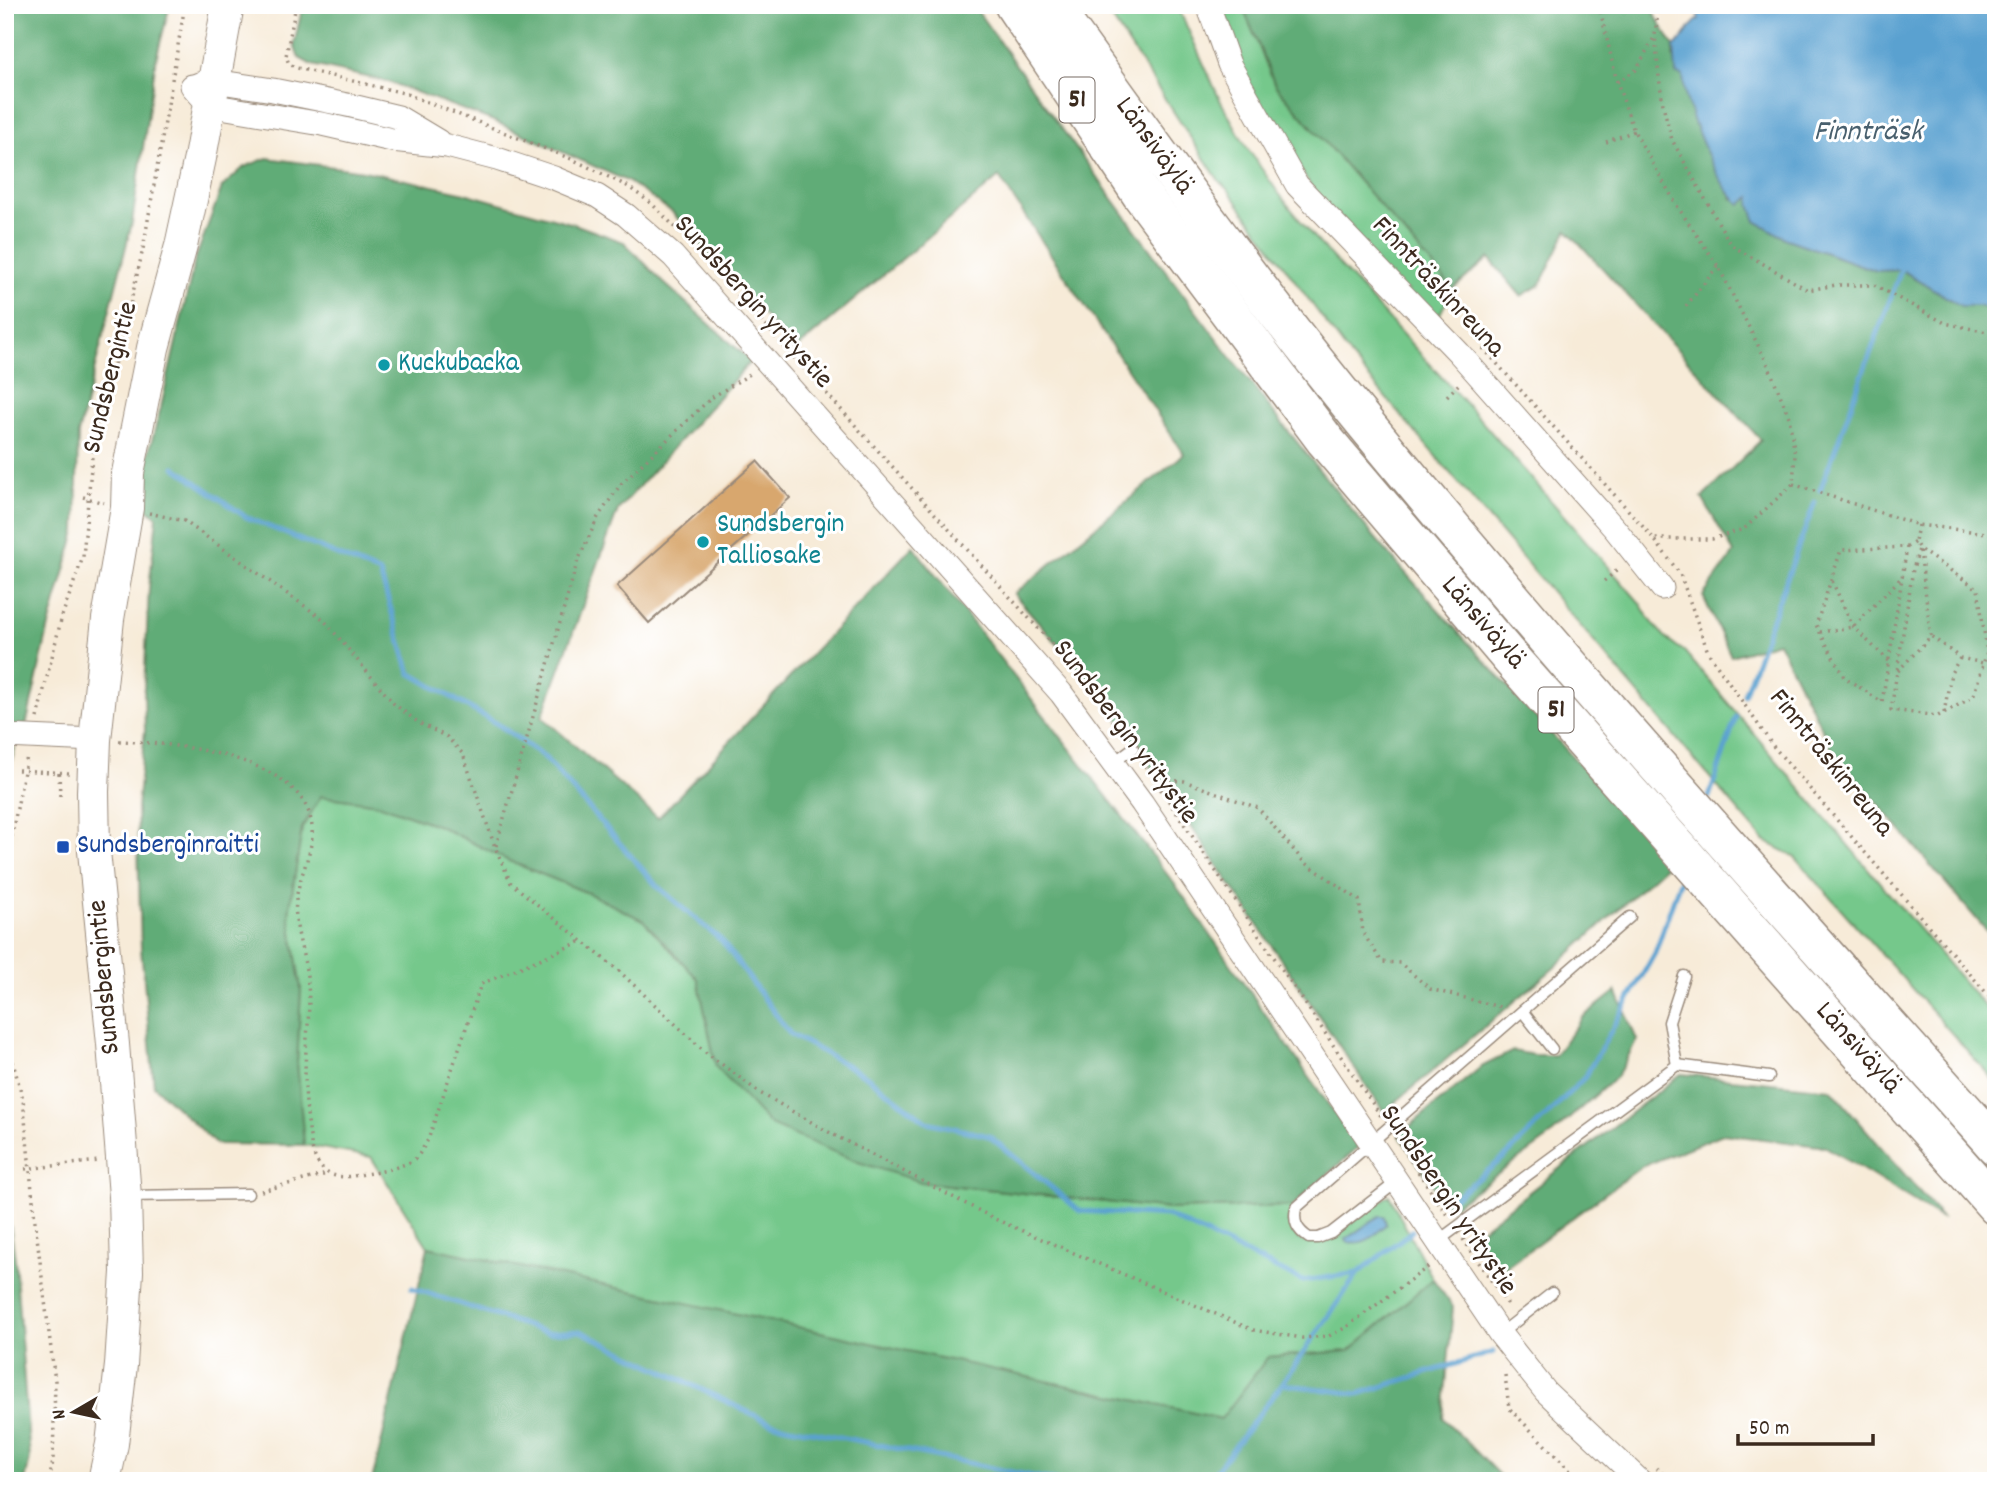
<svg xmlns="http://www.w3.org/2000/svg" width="2001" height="1486" viewBox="0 0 2001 1486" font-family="Dekko,sans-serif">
<rect width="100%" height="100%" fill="#fff"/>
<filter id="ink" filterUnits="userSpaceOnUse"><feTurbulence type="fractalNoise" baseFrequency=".0143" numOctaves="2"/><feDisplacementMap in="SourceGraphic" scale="14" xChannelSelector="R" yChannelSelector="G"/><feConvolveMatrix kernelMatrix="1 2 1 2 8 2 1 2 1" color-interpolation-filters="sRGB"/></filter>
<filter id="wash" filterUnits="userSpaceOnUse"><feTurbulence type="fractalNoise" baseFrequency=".00686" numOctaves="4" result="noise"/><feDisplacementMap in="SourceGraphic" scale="28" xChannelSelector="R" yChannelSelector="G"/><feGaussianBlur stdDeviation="1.57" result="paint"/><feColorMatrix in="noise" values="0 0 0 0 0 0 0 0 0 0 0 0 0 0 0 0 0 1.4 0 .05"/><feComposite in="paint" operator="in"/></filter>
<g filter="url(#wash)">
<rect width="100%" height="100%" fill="#f7ebd8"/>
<g fill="#75c88b" stroke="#587954" stroke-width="2">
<path d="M1103,5H1177L1220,100L1246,146L1277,191L1311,234L1477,416L1640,603C1651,624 1664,639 1684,651L1996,1020V1083L1794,856L1764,841L1351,357L1229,191L1220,182Z"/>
<polygon points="1198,5 1242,5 1275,85 1453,289 1429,335 1320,201"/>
<path d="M321,796L378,804L439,826L509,861L588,893L643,920L698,979L716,1067L921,1182L1170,1209L1293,1206L1288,1222C1291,1228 1294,1236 1300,1240C1321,1253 1370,1208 1389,1195L1433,1279L1349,1351L1268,1357L1222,1419L428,1247L371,1157L304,1145L297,1062L301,989L289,913L302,828Z"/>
</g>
<g fill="#60ac77" stroke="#4e6b4a" stroke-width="2">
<polygon points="5,5 170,5 156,59 132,223 78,434 76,531 48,630 25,730 5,727"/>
<path d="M303,5H973C1101,184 1230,364 1371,533C1467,646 1571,752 1669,863L1554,968L1384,1112L1103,696L1014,594L1184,454L999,177L795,350L672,212L627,181L496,122L389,82L312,65L299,58L294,45Z"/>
<polygon points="1242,5 1649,5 1674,47 1673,56 1683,76 1715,170 1733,199 1751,197 1756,221 1787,239 1877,271 1901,270 1961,306 1978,306 1996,310 1996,942 1833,751 1778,642 1731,656 1703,596 1734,553 1702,498 1761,440 1567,230 1540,285 1521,296 1489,258 1453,289 1275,85"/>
<polygon points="267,158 364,171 461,192 574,224 624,242 663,282 751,361 618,510 542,717 658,818 913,546 1177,887 1358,1147 1293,1206 1170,1209 921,1182 858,1162 770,1125 716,1067 698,979 643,920 588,893 509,861 439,826 378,804 321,796 302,828 289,913 301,989 297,1063 304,1145 216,1144 154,1086 141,949 137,808 145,730 144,689 149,588 157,517 136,499 161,407 195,260 222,187 244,167"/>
<polygon points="5,748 15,748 5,791"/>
<polygon points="1616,991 1637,1040 1617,1076 1544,1141 1449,1209 1399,1135 1481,1067 1513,1051 1534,1055 1555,1055 1583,1017"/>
<polygon points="1681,1074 1831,1089 1943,1219 1826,1147 1723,1134 1641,1167 1502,1270 1474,1235"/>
<polygon points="5,1190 15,1259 30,1459 25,1481 5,1481"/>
<polygon points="428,1247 1221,1419 1268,1357 1349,1351 1433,1279 1453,1307 1443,1418 1505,1481 372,1481"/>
</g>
<g fill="#5aa1d0" stroke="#4a6677" stroke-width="2">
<path d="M1693,5H1996V310L1978,306H1961L1902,270L1877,271L1787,239L1756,221L1750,205L1751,197L1741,204C1719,191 1691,119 1685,93C1683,87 1684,82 1683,76L1676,74L1674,47C1685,39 1688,26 1699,19L1697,14L1691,9Z"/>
<path d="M1379,1216H1384L1386,1224C1373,1237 1366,1245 1347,1242L1346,1239Z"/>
</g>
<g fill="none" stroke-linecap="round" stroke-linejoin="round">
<g stroke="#5aa1d0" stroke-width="5">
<polyline points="175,467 246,517 380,573 410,673 499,725 545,758 657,886 722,941 790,1034 866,1076 927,1122 989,1136 1080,1211 1168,1216 1303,1281 1358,1273 1412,1231"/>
<polyline points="1820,490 1901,270"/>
<polyline points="1744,695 1815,502"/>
<polyline points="1709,797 1736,717"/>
<polyline points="1451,1200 1506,1156 1585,1077 1655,953 1681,878"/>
<polyline points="412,1288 548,1333 580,1331 771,1423 1057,1481"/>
<polyline points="1282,1384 1358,1394 1494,1352"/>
<polyline points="1208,1481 1282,1384 1358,1273"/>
</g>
</g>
<g id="blocks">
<polygon fill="#d8a76e" points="757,461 790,498 649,623 617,586"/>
</g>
</g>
<g filter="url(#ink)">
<use href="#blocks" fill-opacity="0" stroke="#998a7b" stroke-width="2"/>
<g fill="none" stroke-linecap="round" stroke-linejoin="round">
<defs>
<g id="service">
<polyline points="1113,763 1133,748"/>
<polyline points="1523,1012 1552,1049"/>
<polyline points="1677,1065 1669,1022 1684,976"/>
<path d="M1398,1181L1331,1233L1318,1238H1309C1297,1230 1293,1222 1296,1208L1630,917"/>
<polyline points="129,1196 248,1194"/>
<polyline points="1438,1241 1677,1065 1769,1077"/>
<polyline points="1500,1334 1552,1293"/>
</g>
<g id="minor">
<polyline points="1208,5 1229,64 1297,185 1459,353 1615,529 1662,588"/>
<polyline points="199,84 214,81 273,90 352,106 398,117 438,141"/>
<polyline points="192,86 209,105 322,124 392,140 447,146 497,159 554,178 597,196 626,215 673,256 1061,693 1142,803 1500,1334 1546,1392 1640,1481"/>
<polyline points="5,736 95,740"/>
</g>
<polyline id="secondary" points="104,1481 112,1444 121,1365 127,1272 125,1196 113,1044 94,851 93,792 95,740 108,619 127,508 128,473 153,348 181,246 200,158 228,5"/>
<g id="motorway">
<polyline points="1014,5 1141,194 1325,440 1511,659 1996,1206"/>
<path d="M1051,5C1153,147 1254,288 1364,422C1567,670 1783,907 1996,1146"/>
</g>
</defs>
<use href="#service" stroke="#998a7b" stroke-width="13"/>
<use href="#minor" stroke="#998a7b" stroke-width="25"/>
<use href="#secondary" stroke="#998a7b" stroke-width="34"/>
<use href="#motorway" stroke="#998a7b" stroke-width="41"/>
<g stroke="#998a7b" stroke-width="3.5" stroke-dasharray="2 5" stroke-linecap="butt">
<polyline points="296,5 286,56 289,64 297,68 404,93 574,160 627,186 651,203 690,242"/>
<polyline points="1599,5 1617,82 1634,131 1679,209 1718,266 1769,367 1789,417 1795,455 1793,484 1744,529 1712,539 1654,539"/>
<polyline points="1659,5 1655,35 1659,77 1663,105 1672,140 1731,245 1808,290 1836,285 1874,285 1945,323 1996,334"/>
<polyline points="172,80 185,5"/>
<polyline points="1617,82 1636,70 1655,36"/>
<polyline points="1606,142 1634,131"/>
<polyline points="700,253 1063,656 1125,736"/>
<polyline points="1686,306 1718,266"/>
<polyline points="1483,348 1654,539 1680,574 1708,652 1773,746 1996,1004"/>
<polyline points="1447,396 1461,382"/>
<polyline points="1793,484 1918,525 1996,534"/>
<polyline points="83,497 104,503"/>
<polyline points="149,513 184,521 323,619 394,704 419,723 447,737 463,754 495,847 511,883 619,971 704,1051 760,1093 834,1135 995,1219 1253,1330 1302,1338 1329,1336 1345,1328 1432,1264"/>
<polyline points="1918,525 1915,542 1919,549 1978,589 1987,652 1973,697 1938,716 1891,710 1913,569 1919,549"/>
<polyline points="1907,547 1882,702 1844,677 1816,625 1841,550 1907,547 1915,542"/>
<polyline points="1920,551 1931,636"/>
<polyline points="1604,581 1620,568"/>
<polyline points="1832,581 1853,627 1889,661"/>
<polyline points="1820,632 1853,627 1902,577"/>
<polyline points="1898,671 1931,636 1960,658 1983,663"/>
<polyline points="1944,713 1951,673 1960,658"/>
<polyline points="37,718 62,616 83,557 94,434 126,323 143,249 171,87"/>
<path d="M119,741C171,743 281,754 307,808C322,841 300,868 296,900C293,928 306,957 308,985C311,1015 305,1044 305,1075C305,1092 306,1110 309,1128C310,1139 312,1154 318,1163C330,1183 352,1176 371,1173C382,1172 408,1165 416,1158C421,1153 424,1145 428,1140L481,984L582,941"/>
<polyline points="1141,760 1381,1116"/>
<polyline points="18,770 69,773"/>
<polyline points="59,773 60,796"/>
<polyline points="1155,780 1184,781 1258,808 1303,861 1359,900 1363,933 1382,962 1400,963 1430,989 1504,1008"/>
<polyline points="496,846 577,563 598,517 621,484 711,398 750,374"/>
<polyline points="5,871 27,756"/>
<polyline points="5,1034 23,1099 35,1221 55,1381 53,1461 49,1481"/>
<polyline points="1395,1137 1449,1218"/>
<polyline points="25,1169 99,1161"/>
<polyline points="261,1191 327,1174"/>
<polyline points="1463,1239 1510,1308"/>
<polyline points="1505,1375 1509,1408 1580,1481"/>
<polyline points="1656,1468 1671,1481"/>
</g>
<use href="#service" stroke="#fff" stroke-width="10"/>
<use href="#minor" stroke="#fff" stroke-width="23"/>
<use href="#secondary" stroke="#fff" stroke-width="32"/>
<use href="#motorway" stroke="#fff" stroke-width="38"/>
</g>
</g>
<g fill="#0f9aa8" stroke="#fff" stroke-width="2.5">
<circle cx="384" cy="365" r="7"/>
<circle cx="703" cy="542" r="7"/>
</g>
<rect fill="#1a4fb4" stroke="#fff" stroke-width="2.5" x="56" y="840" width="14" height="14" rx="3.5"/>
<g text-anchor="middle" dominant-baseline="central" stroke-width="6" stroke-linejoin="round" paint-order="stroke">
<g fill="#fff" stroke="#766a62" stroke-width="2">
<rect x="1059.5" y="77.5" width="35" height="45" rx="5"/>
<rect x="1538.5" y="687.5" width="35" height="45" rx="5"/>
</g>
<g font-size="26" font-weight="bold" fill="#3b2a1e">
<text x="1077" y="100">51</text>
<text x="1556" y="710">51</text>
</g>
<g font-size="28" fill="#3b2a1e" stroke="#fff">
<text transform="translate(1153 147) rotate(54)">Länsiväylä</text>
<text transform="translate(1437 288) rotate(47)">Finnträskinreuna</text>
<text transform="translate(752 303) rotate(48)">Sundsbergin yritystie</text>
<text transform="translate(112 378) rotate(-76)">Sundsbergintie</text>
<text transform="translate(1482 624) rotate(49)">Länsiväylä</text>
<text transform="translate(1124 733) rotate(53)">Sundsbergin yritystie</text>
<text transform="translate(1830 764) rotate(51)">Finnträskinreuna</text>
<text transform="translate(106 977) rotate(-95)">Sundsbergintie</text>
<text transform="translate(1857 1049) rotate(48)">Länsiväylä</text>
<text transform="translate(1447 1201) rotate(56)">Sundsbergin yritystie</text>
</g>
<g font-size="28" fill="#0d838f" stroke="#fff" text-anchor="start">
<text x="398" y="365">Kuckubacka</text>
<text x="717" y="526">Sundsbergin<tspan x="717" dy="32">Talliosake</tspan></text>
</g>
<g font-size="28" fill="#164399" stroke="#fff" text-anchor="start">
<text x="77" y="847">Sundsberginraitti</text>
</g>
<g font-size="30" font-style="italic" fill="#49606e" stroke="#fff">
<text x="1868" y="133">Finnträsk</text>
</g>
</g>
<rect width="2001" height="1486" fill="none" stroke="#fff" stroke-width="28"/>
<g transform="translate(74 1412) rotate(261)" stroke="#ffffff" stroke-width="5" paint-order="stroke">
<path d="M0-5L12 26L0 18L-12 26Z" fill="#3b2a1e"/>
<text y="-10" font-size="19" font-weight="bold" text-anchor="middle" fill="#3b2a1e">N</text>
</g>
<path d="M1738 1434v10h135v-10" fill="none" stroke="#3b2a1e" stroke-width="3.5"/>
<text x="1749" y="1434" font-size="21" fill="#3b2a1e" stroke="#ffffff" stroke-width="5" paint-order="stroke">50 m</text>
</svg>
